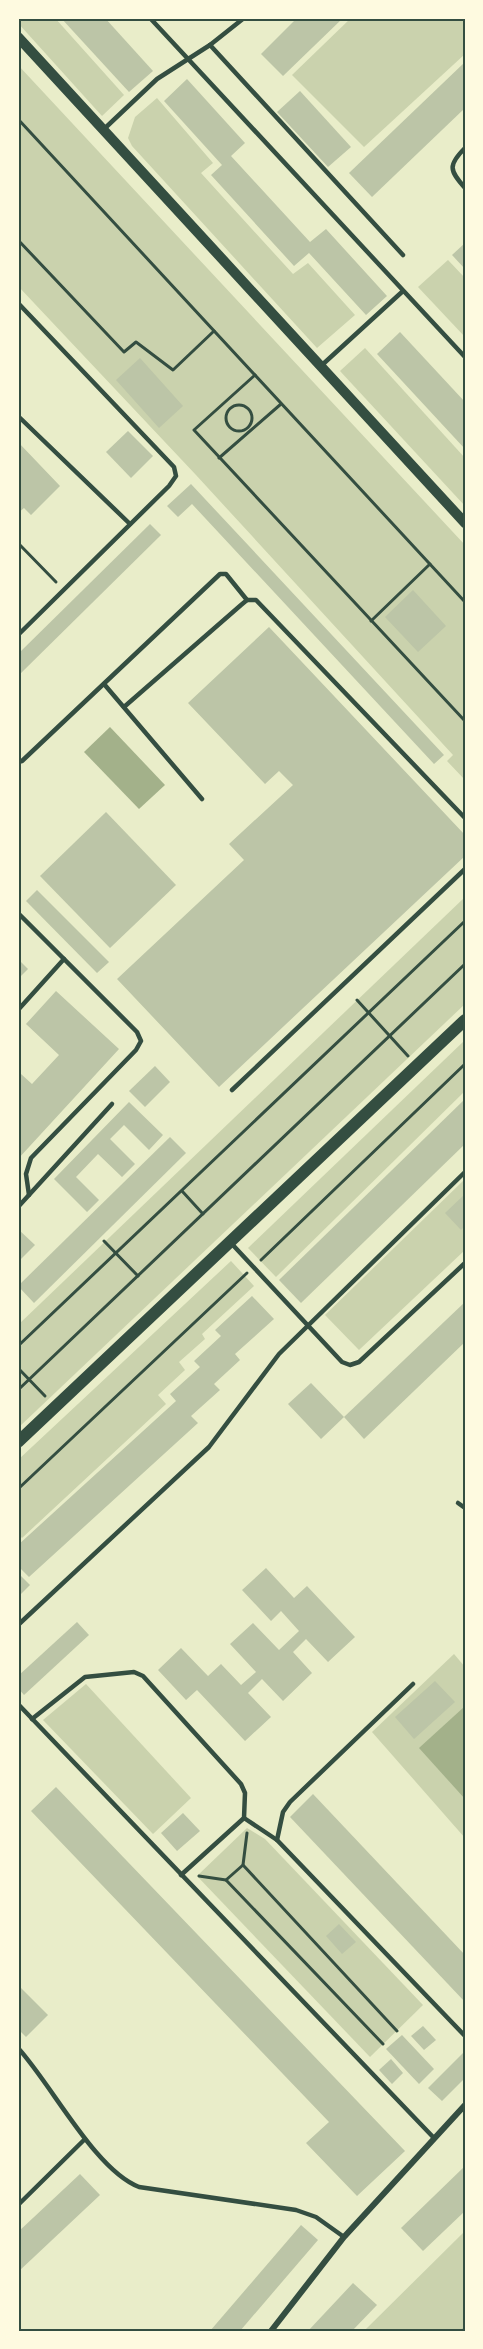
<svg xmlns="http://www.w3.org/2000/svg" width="483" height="2349" viewBox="0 0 483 2349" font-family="'Public Sans',sans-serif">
<rect width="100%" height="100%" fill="#e9edc9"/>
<g fill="#cad2ad">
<polygon points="18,18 55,18 124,95 102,116 18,23"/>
<polygon points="351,18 465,18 465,54 364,147 292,75"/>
<polygon points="18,65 465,545 465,780 447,761 453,755 196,475 18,286"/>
<polygon points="157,98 213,163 201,173 293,274 308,263 355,315 317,348 132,146 128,138 135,117"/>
<polygon points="448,260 465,278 465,337 418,287"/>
<polygon points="365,348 465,458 465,506 340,371"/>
<polygon points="465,897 465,1004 18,1428 18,1325"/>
<polygon points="465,1040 465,1091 276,1277 248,1248"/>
<polygon points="465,1179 465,1250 359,1350 325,1315"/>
<polygon points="231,1261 254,1286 202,1334 205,1339 179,1362 185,1370 158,1395 166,1404 22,1538 18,1534 18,1460"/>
<polygon points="454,1654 465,1667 465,1838 372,1732"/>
<polygon points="86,1684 191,1798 153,1834 43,1720"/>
<polygon points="247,1828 265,1839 423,2005 370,2057 197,1876"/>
<polygon points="465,2231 465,2331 364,2331"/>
</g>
<g fill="#a3b18a">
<polygon points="110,727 165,785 139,809 84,752"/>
<polygon points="464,1707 465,1708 465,1799 419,1748"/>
</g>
<g fill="#bcc5a7">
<polygon points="61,18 105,18 153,71 129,92"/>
<polygon points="297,18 343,18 283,76 261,54"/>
<polygon points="465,62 465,108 372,197 349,173"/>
<polygon points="187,79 245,143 231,156 310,242 326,229 387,296 366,315 309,253 294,266 211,175 222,165 164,101"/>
<polygon points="300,91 351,147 328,167 277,112"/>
<polygon points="465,243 465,269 452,255"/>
<polygon points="400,332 465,402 465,449 377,354"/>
<polygon points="140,358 183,406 159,428 116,380"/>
<polygon points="128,431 153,456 131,478 106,452"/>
<polygon points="18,442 60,486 31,515 24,508 18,513"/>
<polygon points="191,484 444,755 434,764 192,504 178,517 167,506"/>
<polygon points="150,524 161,535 18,676 18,654"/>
<polygon points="413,590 446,626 418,652 385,617"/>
<polygon points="269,627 465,835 465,856 219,1087 117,979 244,860 229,844 293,785 279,771 265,784 188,703"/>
<polygon points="106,812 176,885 110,948 40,876"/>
<polygon points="37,890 109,962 97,973 26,901"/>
<polygon points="18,959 28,969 18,979"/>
<polygon points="56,991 119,1049 18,1159 18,1077 21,1074 32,1084 59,1055 26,1024"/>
<polygon points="155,1066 170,1082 145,1107 129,1091"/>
<polygon points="465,1099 465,1144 301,1303 279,1280"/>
<polygon points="129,1102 163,1135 149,1150 124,1125 110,1139 135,1164 122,1177 98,1154 76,1177 99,1200 87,1212 54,1179"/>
<polygon points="170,1137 186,1153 34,1303 18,1286"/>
<polygon points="465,1194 465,1226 461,1230 445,1213"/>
<polygon points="18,1229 35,1245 21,1259 18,1257"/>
<polygon points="252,1296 274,1319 235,1354 240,1360 214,1384 220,1390 191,1416 198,1423 29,1577 18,1566 18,1545 176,1401 170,1394 200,1367 194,1361 221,1336 215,1330"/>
<polygon points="465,1302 465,1342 364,1439 344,1417"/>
<polygon points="311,1383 344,1417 321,1439 288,1404"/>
<polygon points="266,1568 294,1598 307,1586 355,1637 328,1662 306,1639 293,1652 312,1673 283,1701 262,1679 248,1693 271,1717 245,1741 197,1690 186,1700 158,1670 181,1648 208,1676 221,1664 241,1685 256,1672 230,1644 253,1623 279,1650 299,1631 281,1611 271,1621 242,1590"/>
<polygon points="18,1573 30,1585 18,1597"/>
<polygon points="77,1622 89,1635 24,1695 18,1688 18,1676"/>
<polygon points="435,1681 455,1702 414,1739 395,1717"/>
<polygon points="56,1787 405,2151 357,2196 306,2143 329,2122 31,1811"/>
<polygon points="313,1794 465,1955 465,2002 290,1817"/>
<polygon points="183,1813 200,1831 177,1851 161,1833"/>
<polygon points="339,1924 356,1942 342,1954 326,1936"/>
<polygon points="18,1985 48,2015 26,2037 18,2029"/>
<polygon points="423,2026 436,2040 424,2050 411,2036"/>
<polygon points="402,2035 434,2069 419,2084 386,2049"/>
<polygon points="465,2051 465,2078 442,2101 428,2088"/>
<polygon points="391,2059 403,2073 392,2084 379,2070"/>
<polygon points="465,2166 465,2211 423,2251 401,2228"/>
<polygon points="80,2174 100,2195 18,2272 18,2232"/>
<polygon points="301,2225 318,2240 240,2331 210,2331"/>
<polygon points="353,2283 377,2305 352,2331 308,2331"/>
</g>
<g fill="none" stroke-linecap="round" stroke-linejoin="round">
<g stroke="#344e41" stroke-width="3">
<polyline points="18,119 465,602"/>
<polyline points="18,240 124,352 136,342 173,370 214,331"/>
<polyline points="255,375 194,430 465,721"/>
<circle cx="239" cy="418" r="13"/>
<polyline points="219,458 281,404"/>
<polyline points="18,543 56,582"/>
<polyline points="371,621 430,564"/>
<polyline points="357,1000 408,1056"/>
<polyline points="182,1191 203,1214"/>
<polyline points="104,1241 138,1276"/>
<polyline points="261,1260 465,1064"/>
<polyline points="18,1346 465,921"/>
<polyline points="18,1368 45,1396"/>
<polyline points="18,1390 465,964"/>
<polyline points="18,1489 247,1273"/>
<polyline points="247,1833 243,1865 397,2031"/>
<polyline points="199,1876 226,1880 243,1865"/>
<polyline points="226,1880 383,2044"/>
</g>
<g stroke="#344e41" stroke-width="4.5">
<polyline points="150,18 465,357"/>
<polyline points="210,45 403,255"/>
<polyline points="103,130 157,79 210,45 244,18"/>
<path d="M465,148C448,165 449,170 465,188"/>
<polyline points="18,303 174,467 176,476 169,486 18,635"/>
<polyline points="322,365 403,291"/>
<polyline points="18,416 130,524"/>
<polyline points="104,684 202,799"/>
<polyline points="124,707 241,605 247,600 256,600 465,818"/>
<polyline points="18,762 22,761 220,574 226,574 247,600"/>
<polyline points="18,913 137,1032 141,1041 136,1050 31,1158 26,1174 29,1195"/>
<polyline points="18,1010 64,959"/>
<polyline points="232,1090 465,869"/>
<polyline points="18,1207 112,1104"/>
<polyline points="231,1243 342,1362 350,1365 359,1362 465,1263"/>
<polyline points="458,1503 465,1508"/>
<polyline points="18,1625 209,1447 279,1354 465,1172"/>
<polyline points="18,1704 434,2138"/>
<polyline points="32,1719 85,1677 134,1672 143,1676 241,1784 245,1793 244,1818 181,1875"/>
<polyline points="244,1818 277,1840 465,2036"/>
<polyline points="277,1840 283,1812 290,1802 413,1684"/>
<path d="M18,2048C52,2085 95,2170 139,2187L296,2210L316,2217L344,2237"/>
<polyline points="18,2205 85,2139"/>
</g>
<polyline stroke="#344e41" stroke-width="6" points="271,2331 344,2237 465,2105"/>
<polyline stroke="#344e41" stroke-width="10" points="18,37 465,523"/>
<polyline stroke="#344e41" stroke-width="12" points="18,1442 465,1020"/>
<polyline stroke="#7c8e77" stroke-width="4.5" points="464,2331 465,2329"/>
</g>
<rect width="483" height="2349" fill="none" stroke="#fefae0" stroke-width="39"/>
<rect x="20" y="20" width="444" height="2310" fill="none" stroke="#344e41" stroke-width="2"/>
</svg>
